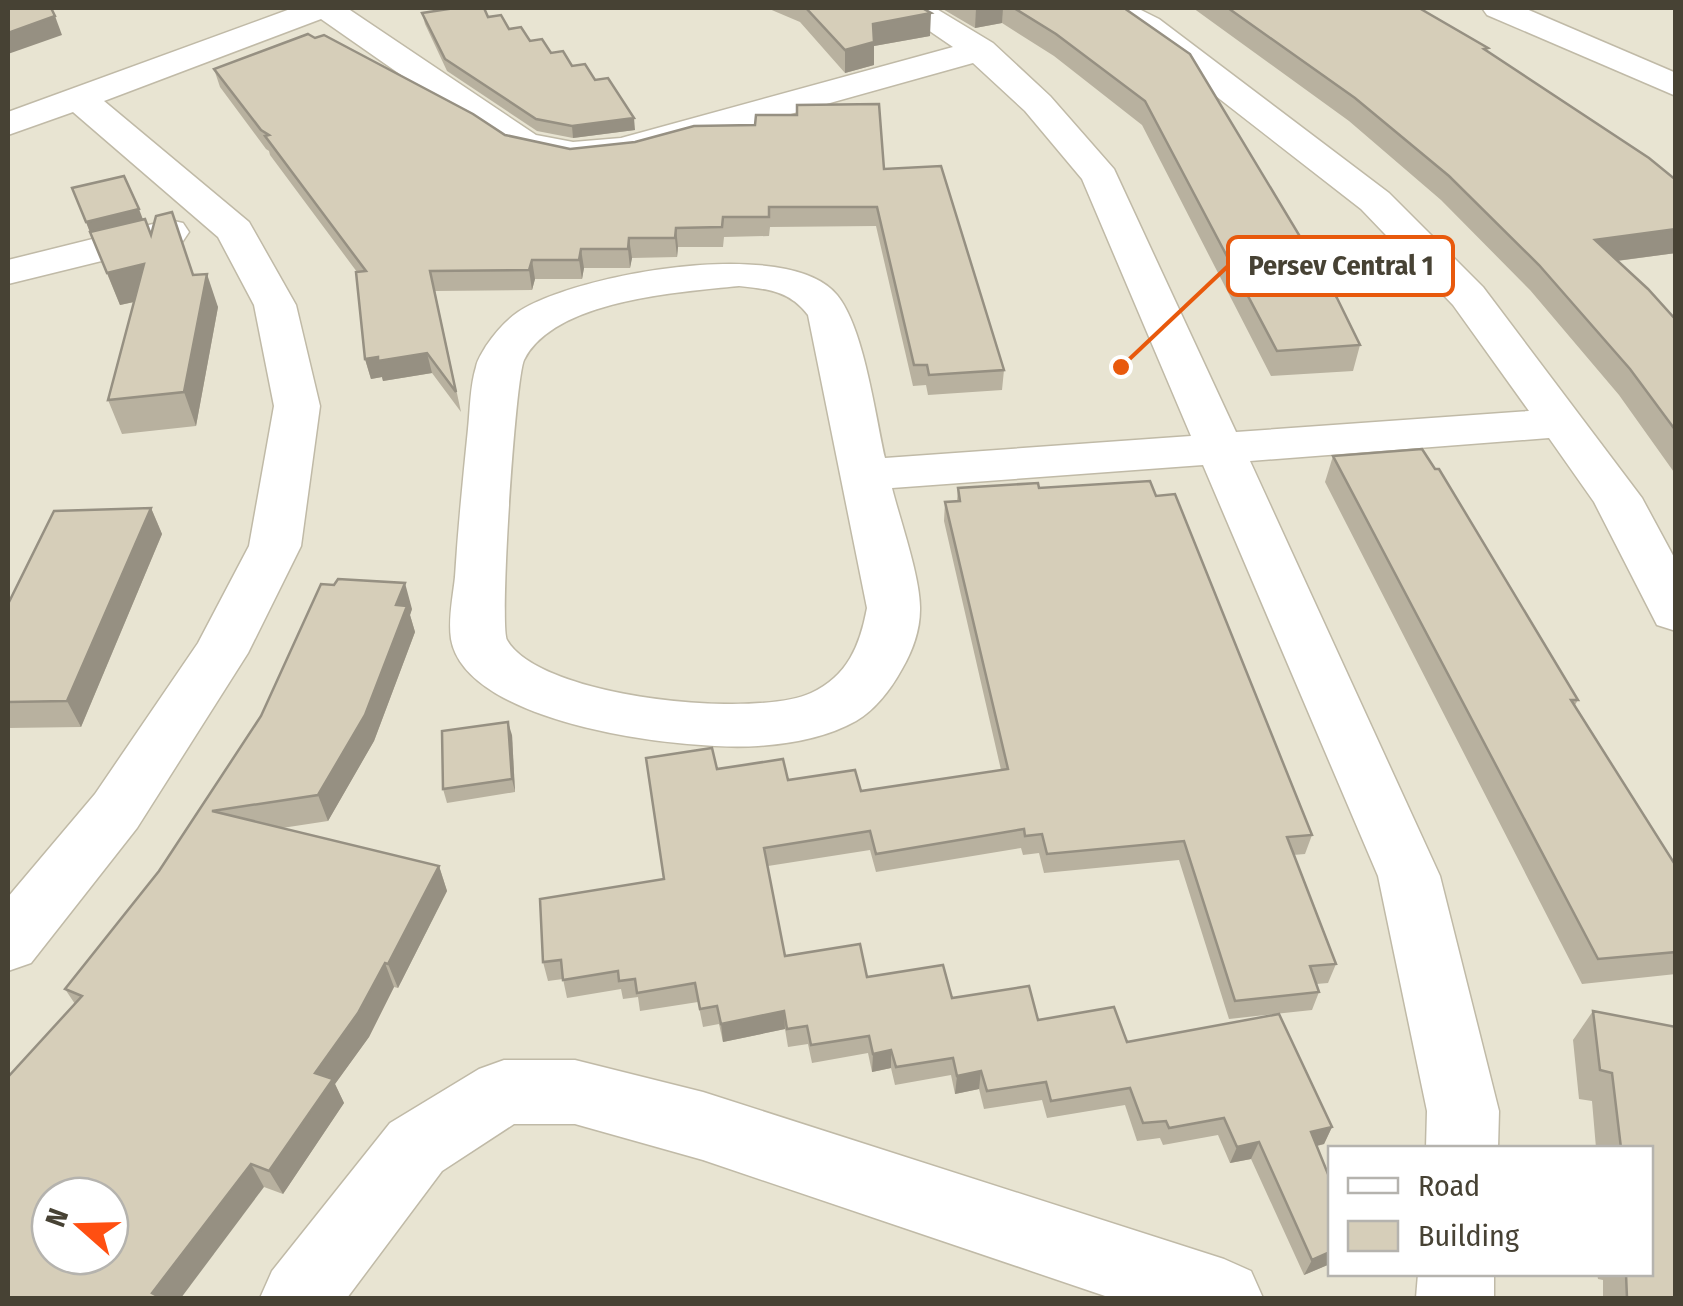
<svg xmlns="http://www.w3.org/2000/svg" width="1683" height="1306" viewBox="0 0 1683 1306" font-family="'Fira Sans Condensed',sans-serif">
<rect width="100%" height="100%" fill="#f4f1e5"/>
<path fill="#e8e4d2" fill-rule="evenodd" d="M8,8H1675V1298H8ZM1330,1148H1650V1274H1330ZM50,1196H110V1256H50Z"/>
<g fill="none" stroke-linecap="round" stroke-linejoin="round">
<defs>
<g id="minor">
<path d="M293,8H347L536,135L573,142L621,138L953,47L896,8H935L993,43L1050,96L1114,169L1236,432L1529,411L1453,305L1361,209L1135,33L1102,15L1097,8H1137L1159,19L1389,193L1483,287L1642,498L1676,561V631L1657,625L1594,502L1549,438L1250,461L1440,876L1499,1111L1498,1148H1426L1427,1111L1378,876L1203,465L892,488C900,520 921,579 920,610C920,630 912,652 902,669C891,689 876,709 856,721C828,737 790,744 758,746C688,751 466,726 451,639C448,619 453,596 455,577C458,527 463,478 468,429C470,409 470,386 476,367C477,360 482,353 486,346C495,333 505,321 518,312C575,274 789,235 837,295C864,328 875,414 885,458L1191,436L1082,179L1025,111L973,63L637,157L573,164L510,151L321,19L104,101L249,222L296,305L320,406L301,546L248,653L137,828L31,963L8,971V897L95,794L198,643L249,546L274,406L254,305L218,237L73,112L8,135V112ZM739,286C768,289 790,291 808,315L867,608C860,645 848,676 811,693C755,719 540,698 507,640C499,627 515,381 524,360C554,300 679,292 739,286Z"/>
<polygon points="1482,8 1524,8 1676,73 1676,96 1487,15"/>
<polygon points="169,220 183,223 189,232 183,241 8,284 8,260"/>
<polygon points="504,1060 575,1060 703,1092 1224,1259 1251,1271 1263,1298 1111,1298 703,1160 575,1124 514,1124 442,1171 347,1298 260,1298 272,1271 390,1123 479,1069"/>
<polygon points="1418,1274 1494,1274 1494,1298 1416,1298"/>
</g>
</defs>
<use href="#minor" stroke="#c0baa7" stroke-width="3"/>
<use href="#minor" fill="#fff" fill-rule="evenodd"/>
</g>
<g fill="#b8b19f">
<polygon points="767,8 922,8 930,36 874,46 874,65 845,73 800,22"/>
<polygon points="941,8 1124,8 1360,345 1353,371 1271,376 1142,125 1054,56 1002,23 975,28"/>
<polygon points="1193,8 1419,8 1487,51 1676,180 1676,253 1617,261 1676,320 1676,475 1619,395 1530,290 1441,200 1349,121"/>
<polygon points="422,13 488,17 595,80 635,130 573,138 537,131 447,71 425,24"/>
<polygon points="214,69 570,149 884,169 1004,370 1002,390 928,395 926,385 913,386 876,226 770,227 769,236 724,237 723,247 678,247 677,257 632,258 630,268 584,268 582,279 535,279 532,290 435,291 461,412 432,373 383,381 382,377 371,379 365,359 357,272 270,155 269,151 266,149 220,87"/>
<polygon points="72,188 143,219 151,235 193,275 218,307 196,426 122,434 108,400 134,302 120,305"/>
<polygon points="1333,456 1578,700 1575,705 1676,866 1676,974 1582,984 1325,482"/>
<polygon points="958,488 1039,488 1156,496 1312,835 1305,854 1293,855 1336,964 1328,983 1316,984 1319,992 1312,1010 1229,1019 1179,860 1044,873 1039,853 1023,855 1021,848 876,872 870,850 768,866 785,956 1127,1042 1332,1127 1324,1144 1317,1146 1330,1264 1304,1275 1251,1159 1230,1163 1218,1135 1163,1145 1160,1138 1137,1141 1125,1105 1047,1118 1042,1100 984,1109 979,1089 955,1094 951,1075 895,1085 891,1068 872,1072 868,1053 812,1063 808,1044 788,1047 785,1029 723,1042 719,1024 703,1027 698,1002 640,1011 638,997 623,999 621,989 567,998 563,979 548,981 543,962 664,879 717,769 861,791 1001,770 944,521 945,502 957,501"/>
<polygon points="151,508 162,534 81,727 8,728 8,604"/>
<polygon points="412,609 410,615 415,632 374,741 328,821 282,828 439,866 447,891 398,988 394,987 369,1037 335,1084 344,1103 283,1194 264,1187 75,1004 65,989 159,871 261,716"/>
<polygon points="512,735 515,792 447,803 443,789"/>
<polygon points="1593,1011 1676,1027 1676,1298 1603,1298 1603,1280 1598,1279 1597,1274 1650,1274 1650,1148 1596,1148 1592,1101 1579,1099 1573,1040"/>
</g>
<g fill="#969082">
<polygon points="976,8 1003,8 1002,23 975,28"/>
<polygon points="931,13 930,36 874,46 874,65 845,73 845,50 873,24"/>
<polygon points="55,16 62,35 8,54 8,33"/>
<polygon points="634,118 635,130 573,138 572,126"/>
<polygon points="139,209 144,222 91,235 86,222"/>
<polygon points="172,212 202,301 207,274 218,307 196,426 184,392"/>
<polygon points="676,228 678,247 677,257 675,238"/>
<polygon points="1676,229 1676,253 1585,265 1595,240"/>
<polygon points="629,238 632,258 630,268 628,249"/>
<polygon points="581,249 584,268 582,279 579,260"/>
<polygon points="532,260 535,279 532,290 529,270"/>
<polygon points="144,264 156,297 120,305 107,273"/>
<polygon points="427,353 432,373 383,381 382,377 371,379 365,359"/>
<polygon points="151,508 162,534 81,727 67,701"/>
<polygon points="405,583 412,609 410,615 415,632 374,741 328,821 318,795"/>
<polygon points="508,722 512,735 515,792 512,779"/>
<polygon points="439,866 447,891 398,988 388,964"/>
<polygon points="385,963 394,987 369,1037 335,1084 344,1103 283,1194 269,1171 315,1073"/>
<polygon points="784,1011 785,1029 723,1042 721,1024"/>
<polygon points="891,1050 891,1068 872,1072 873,1054"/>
<polygon points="981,1071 979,1089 955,1094 957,1076"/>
<polygon points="1332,1127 1324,1144 1303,1149 1311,1132"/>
<polygon points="1259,1142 1251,1159 1230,1163 1237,1147"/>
<polygon points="251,1164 264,1187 181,1298 157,1298 152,1293"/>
<polygon points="1330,1252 1330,1264 1304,1275 1312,1260"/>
</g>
<g fill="#d6ceb9" stroke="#969082" stroke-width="2.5" fill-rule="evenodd">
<polygon points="8,8 51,8 55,16 8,33"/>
<polygon points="455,8 484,8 488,17 501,15 509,29 521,27 530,41 542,39 551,53 563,51 572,66 585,64 595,80 608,78 634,118 572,126 536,119 445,59 422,13"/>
<polygon points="806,8 922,8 931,13 873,24 874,42 845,50"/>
<polygon points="1014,8 1124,8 1190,54 1337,298 1360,345 1277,351 1145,101 1056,34"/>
<polygon points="1228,8 1419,8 1488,48 1484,49 1649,158 1676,180 1676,229 1595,240 1648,289 1676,320 1676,431 1630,369 1539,265 1449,176 1355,98"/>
<polygon points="308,34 315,38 324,35 473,114 505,135 570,149 635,142 694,126 755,125 756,115 797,115 797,105 879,104 884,169 941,166 1004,370 929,375 927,365 914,365 877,207 769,207 769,217 723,217 722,227 676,228 675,238 629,238 628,249 581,249 579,260 532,260 529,270 430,271 456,392 427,353 378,361 378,357 365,359 356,272 366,271 265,136 269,135 261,130 214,69"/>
<polygon points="124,176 139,209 86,222 72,188"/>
<polygon points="172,212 193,275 207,274 184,392 108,400 144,264 107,273 90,232 145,219 151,235 156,216"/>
<polygon points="1422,449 1435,469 1439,469 1578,700 1571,700 1676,866 1676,952 1598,959 1333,456"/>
<polygon points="1150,481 1156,496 1175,494 1312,835 1287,837 1336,964 1310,966 1319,992 1235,1001 1184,841 1047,854 1042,834 1025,836 1024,829 876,854 870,831 764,848 785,956 860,944 867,977 943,965 952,998 1029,986 1038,1020 1114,1007 1127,1042 1279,1014 1332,1127 1311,1132 1330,1179 1330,1252 1312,1260 1259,1142 1237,1147 1224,1118 1169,1128 1166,1121 1143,1123 1130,1088 1051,1101 1046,1082 987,1091 981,1071 957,1076 953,1058 896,1067 891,1050 873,1054 869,1036 811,1045 807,1026 787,1029 784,1011 721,1024 717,1006 700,1009 695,983 637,993 635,979 619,981 618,971 563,980 561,960 543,962 540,899 664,879 646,758 712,748 717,769 783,759 788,780 855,770 861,791 1008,769 945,502 960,501 958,488 1038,483 1039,488"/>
<polygon points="151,508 67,701 8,702 8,604 54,511"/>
<path d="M338,579L405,583L396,605L407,606L365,715L318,795L212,811L439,866L388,964L385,963L358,1013L315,1073L333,1079L269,1171L251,1164L152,1293L161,1298H8V1077L82,996L65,989L159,871L261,716L321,584L334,585ZM50,1196H110V1256H50Z"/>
<polygon points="508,722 512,779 443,789 442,731"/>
<polygon points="1593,1011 1676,1027 1676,1298 1627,1298 1626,1274 1650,1274 1650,1148 1621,1148 1612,1073 1600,1070"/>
</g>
<path fill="none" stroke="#e8590c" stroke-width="4" d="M1121 367L1228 266"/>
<circle fill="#e8590c" stroke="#fff" stroke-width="4" cx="1121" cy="367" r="10"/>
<rect fill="#fff" stroke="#e8590c" stroke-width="4" x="1228" y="237" width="225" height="58" rx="10"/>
<g font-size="28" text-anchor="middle" font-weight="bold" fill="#474234">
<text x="1341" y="275">Persev Central 1</text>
</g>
<rect width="1683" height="1306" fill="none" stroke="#474234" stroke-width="20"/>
<rect x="1328" y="1146" width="325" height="130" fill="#ffffff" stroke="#b5b3ae" stroke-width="2.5"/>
<rect x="1348" y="1178" width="50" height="15" fill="#ffffff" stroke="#b5b3ae" stroke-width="2.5"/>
<text x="1418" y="1196" font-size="30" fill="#474234">Road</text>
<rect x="1348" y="1221" width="50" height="30" fill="#d6ceb9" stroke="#b5b3ae" stroke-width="2.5"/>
<text x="1418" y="1246" font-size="30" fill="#474234">Building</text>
<g transform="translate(80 1226) rotate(290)"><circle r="48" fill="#ffffff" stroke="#b5b3ae" stroke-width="2.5"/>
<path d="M0-8L18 38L0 25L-18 38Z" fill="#ff4f11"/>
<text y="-15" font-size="28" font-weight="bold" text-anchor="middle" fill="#474234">N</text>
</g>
</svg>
